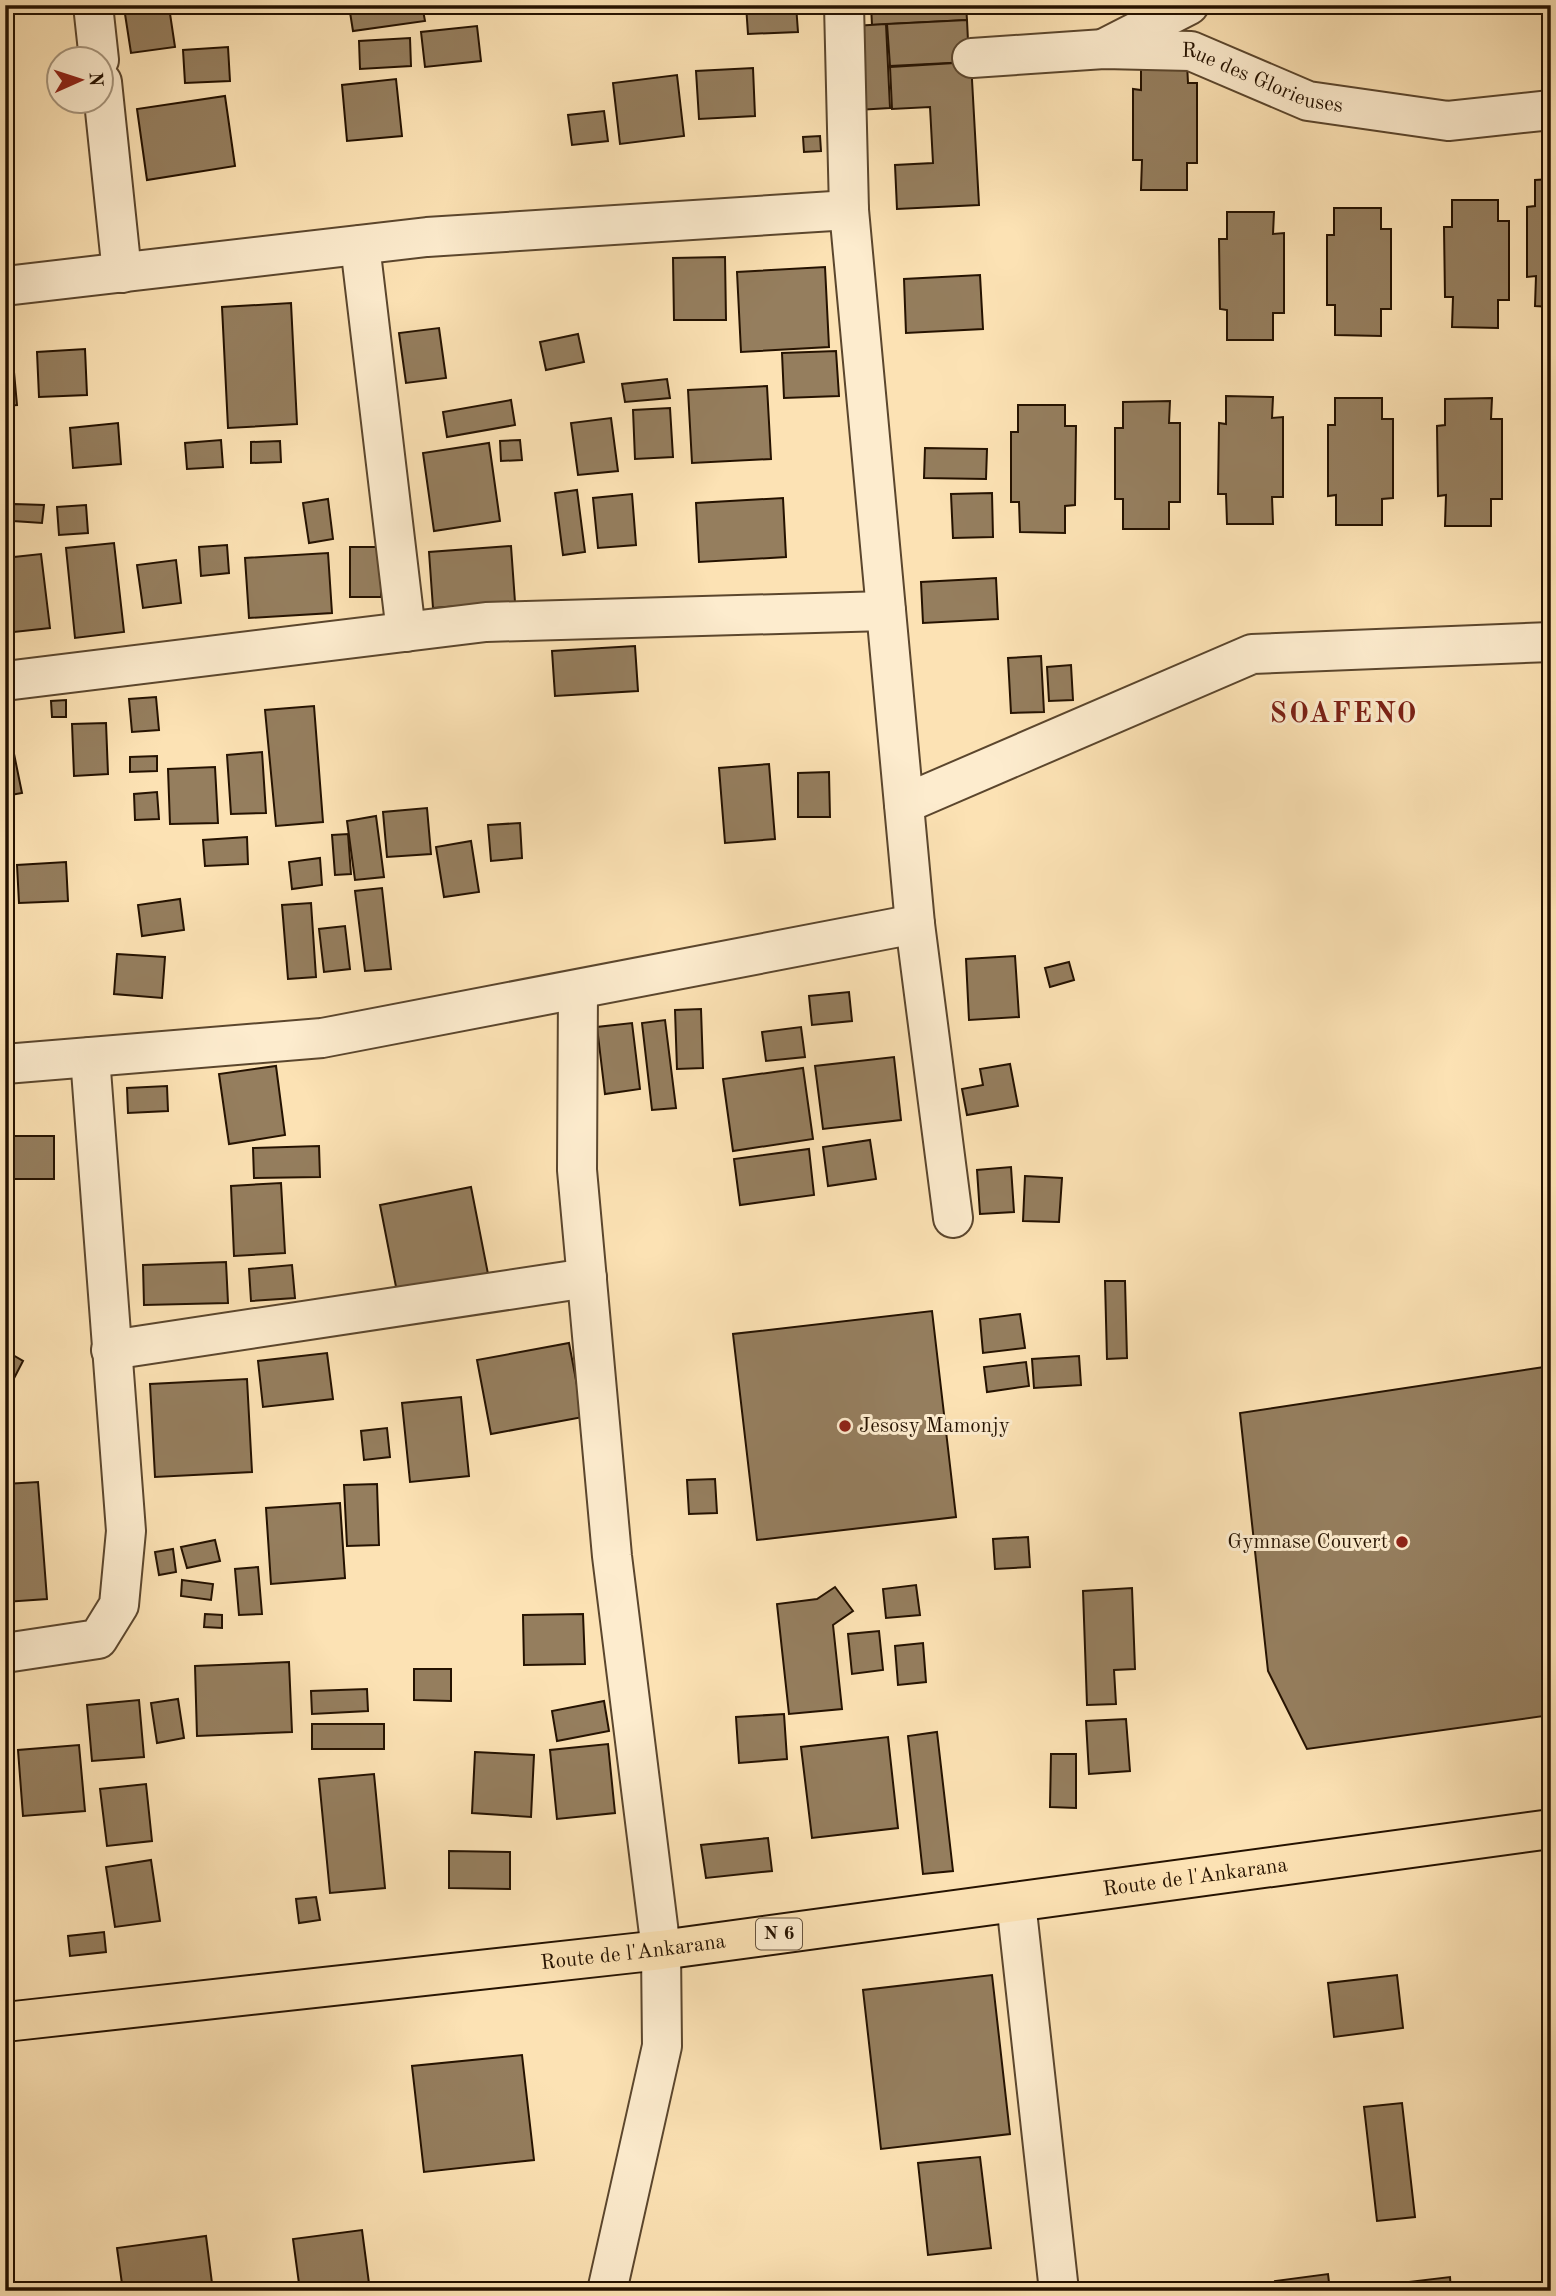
<svg xmlns="http://www.w3.org/2000/svg" width="1556" height="2296" viewBox="0 0 1556 2296" font-family="'Old Standard TT',serif">
<rect width="100%" height="100%" fill="#fce2b4"/>
<filter id="stains"><feTurbulence type="fractalNoise" baseFrequency=".00286" numOctaves="4"/><feColorMatrix values="0 0 0 0 .2 0 0 0 0 .09 0 0 0 0 .02 0 0 0 .5 -.17"/></filter>
<radialGradient id="worn" r=".72"><stop offset=".6" stop-color="#630" stop-opacity="0"/><stop offset="1" stop-color="#630" stop-opacity=".3"/></radialGradient>
<g fill="#957e5e" stroke="#251200" stroke-width="2">
<polygon points="422,5 425,21 353,31 349,6"/>
<polygon points="746,5 796,5 798,32 748,34"/>
<polygon points="871,5 966,5 967,20 872,25"/>
<polygon points="169,7 175,47 131,53 125,14"/>
<polygon points="967,20 969,62 890,66 887,24"/>
<polygon points="886,24 890,108 857,110 853,26"/>
<polygon points="477,26 481,61 425,67 421,32"/>
<polygon points="410,38 411,66 360,69 359,41"/>
<polygon points="228,47 230,81 185,83 183,50"/>
<polygon points="971,62 979,205 897,209 895,165 933,163 930,107 892,109 890,67"/>
<polygon points="1141,62 1187,63 1188,83 1197,83 1197,163 1187,163 1187,190 1141,190 1142,160 1133,160 1133,89 1141,90"/>
<polygon points="753,68 755,116 699,119 696,71"/>
<polygon points="677,75 684,136 620,144 613,83"/>
<polygon points="396,79 402,136 347,141 342,85"/>
<polygon points="225,96 235,166 147,180 137,109"/>
<polygon points="604,111 608,141 572,145 568,115"/>
<polygon points="820,136 821,151 804,152 803,137"/>
<polygon points="5,137 10,137 13,180 5,181"/>
<polygon points="1551,179 1551,307 1535,306 1536,276 1527,277 1527,207 1535,206 1535,180"/>
<polygon points="1452,200 1498,200 1498,221 1509,221 1509,300 1498,300 1498,328 1452,327 1453,297 1445,297 1444,227 1452,227"/>
<polygon points="1334,208 1381,208 1381,229 1391,229 1391,309 1381,309 1381,336 1335,335 1335,305 1327,305 1327,235 1334,235"/>
<polygon points="1227,212 1274,212 1273,234 1284,233 1284,313 1273,313 1273,340 1227,340 1227,310 1220,309 1219,239 1227,239"/>
<polygon points="725,257 726,320 674,320 673,258"/>
<polygon points="825,267 829,347 741,352 737,272"/>
<polygon points="980,275 983,329 906,333 904,279"/>
<polygon points="291,303 297,424 228,428 222,307"/>
<polygon points="439,328 446,378 406,383 399,333"/>
<polygon points="578,334 584,362 546,370 540,342"/>
<polygon points="11,339 17,405 5,406 5,340"/>
<polygon points="85,349 87,395 39,397 37,352"/>
<polygon points="836,351 839,396 784,398 782,353"/>
<polygon points="667,379 670,398 625,402 622,384"/>
<polygon points="767,386 771,459 692,463 688,390"/>
<polygon points="1226,396 1273,397 1272,418 1283,417 1283,497 1272,497 1273,524 1227,524 1226,494 1218,494 1219,423 1226,424"/>
<polygon points="1335,398 1382,398 1382,419 1393,419 1393,498 1382,499 1382,525 1336,525 1336,495 1328,496 1328,425 1335,425"/>
<polygon points="1492,398 1491,419 1502,419 1502,499 1491,499 1491,526 1445,526 1446,495 1438,496 1437,426 1445,425 1445,399"/>
<polygon points="511,400 515,425 447,437 443,412"/>
<polygon points="1170,401 1169,423 1180,423 1180,502 1169,502 1169,529 1123,529 1123,499 1115,499 1115,428 1123,428 1123,402"/>
<polygon points="1018,405 1065,405 1065,426 1076,426 1075,505 1065,506 1065,533 1020,532 1019,502 1011,502 1011,432 1018,432"/>
<polygon points="670,408 673,457 635,459 633,410"/>
<polygon points="611,418 618,471 578,475 571,423"/>
<polygon points="118,423 121,464 73,468 70,428"/>
<polygon points="221,440 223,467 187,469 185,443"/>
<polygon points="520,440 522,460 501,461 500,441"/>
<polygon points="280,441 281,462 251,463 251,442"/>
<polygon points="489,443 500,521 434,531 423,453"/>
<polygon points="925,448 987,449 986,479 924,478"/>
<polygon points="577,490 585,552 563,555 555,493"/>
<polygon points="992,493 993,537 953,538 951,494"/>
<polygon points="632,494 636,545 598,548 593,498"/>
<polygon points="783,498 786,557 699,562 696,503"/>
<polygon points="328,499 333,539 309,543 303,503"/>
<polygon points="14,504 44,505 42,523 13,521"/>
<polygon points="86,505 88,533 59,535 57,507"/>
<polygon points="114,543 124,632 75,638 66,548"/>
<polygon points="227,545 229,573 201,576 199,547"/>
<polygon points="511,546 515,602 433,608 429,552"/>
<rect x="350" y="547" width="31" height="50"/>
<polygon points="328,553 332,613 249,618 245,558"/>
<polygon points="41,554 50,628 5,633 5,558"/>
<polygon points="176,560 181,603 143,608 137,565"/>
<polygon points="996,578 998,619 923,623 921,582"/>
<polygon points="635,646 638,691 555,696 552,651"/>
<polygon points="1041,656 1044,712 1011,713 1008,658"/>
<polygon points="1071,665 1073,700 1049,701 1047,667"/>
<polygon points="5,695 10,745 5,745"/>
<polygon points="156,697 159,730 132,732 129,699"/>
<polygon points="66,700 66,717 52,717 51,701"/>
<polygon points="314,706 323,822 276,826 265,710"/>
<polygon points="106,723 108,774 74,776 72,724"/>
<polygon points="13,749 22,793 5,796 5,751"/>
<polygon points="262,752 266,813 231,814 227,755"/>
<polygon points="157,756 157,771 130,772 130,757"/>
<polygon points="769,764 775,839 725,843 719,768"/>
<polygon points="215,767 218,823 170,824 168,769"/>
<polygon points="829,772 830,817 798,817 798,773"/>
<polygon points="157,792 159,819 135,820 134,794"/>
<polygon points="427,808 431,854 387,857 383,812"/>
<polygon points="376,816 384,877 355,880 347,821"/>
<polygon points="520,823 522,858 491,861 488,825"/>
<polygon points="348,834 351,874 335,875 332,835"/>
<polygon points="247,837 248,864 205,866 203,840"/>
<polygon points="471,841 479,892 444,897 436,847"/>
<polygon points="320,858 322,885 292,889 289,862"/>
<polygon points="66,862 68,901 19,903 17,865"/>
<polygon points="382,888 391,969 365,971 355,891"/>
<polygon points="180,899 184,930 142,936 138,905"/>
<polygon points="311,903 316,977 288,979 282,905"/>
<polygon points="345,926 350,969 324,972 319,929"/>
<polygon points="117,954 165,957 162,998 114,994"/>
<polygon points="1015,956 1019,1017 969,1020 966,959"/>
<polygon points="1069,962 1074,980 1050,987 1045,968"/>
<polygon points="849,992 852,1021 812,1025 809,996"/>
<polygon points="701,1009 703,1068 677,1069 675,1010"/>
<polygon points="665,1020 676,1108 652,1110 642,1023"/>
<polygon points="632,1023 640,1089 605,1094 597,1027"/>
<polygon points="801,1027 805,1057 766,1061 762,1032"/>
<polygon points="894,1057 901,1120 823,1129 815,1066"/>
<polygon points="1010,1064 1018,1106 967,1115 962,1089 983,1085 980,1069"/>
<polygon points="276,1066 285,1135 229,1144 219,1074"/>
<polygon points="803,1068 813,1139 733,1151 723,1079"/>
<polygon points="167,1086 168,1111 128,1113 127,1088"/>
<rect x="5" y="1136" width="49" height="43"/>
<polygon points="870,1140 876,1179 828,1186 823,1147"/>
<polygon points="319,1146 320,1177 254,1178 253,1148"/>
<polygon points="809,1149 814,1195 740,1205 734,1159"/>
<polygon points="1011,1167 1014,1212 980,1214 977,1170"/>
<polygon points="1025,1176 1062,1178 1059,1222 1023,1221"/>
<polygon points="281,1183 285,1253 234,1256 231,1186"/>
<polygon points="471,1187 489,1279 398,1297 380,1205"/>
<polygon points="226,1262 228,1303 144,1305 143,1265"/>
<polygon points="292,1265 295,1298 251,1301 249,1269"/>
<polygon points="1105,1281 1125,1281 1127,1358 1107,1359"/>
<polygon points="932,1311 956,1517 757,1540 733,1334"/>
<polygon points="1020,1314 1025,1348 983,1353 980,1319"/>
<polygon points="569,1343 583,1417 491,1434 477,1360"/>
<polygon points="6,1351 23,1361 10,1386 5,1383"/>
<polygon points="327,1353 333,1399 263,1407 258,1361"/>
<polygon points="1079,1356 1081,1385 1034,1388 1032,1359"/>
<polygon points="1026,1362 1029,1386 987,1392 984,1367"/>
<polygon points="1551,1366 1551,1715 1307,1749 1268,1671 1240,1413"/>
<polygon points="247,1379 252,1472 155,1477 150,1384"/>
<polygon points="461,1397 469,1476 410,1482 402,1403"/>
<polygon points="387,1428 390,1457 364,1460 361,1431"/>
<polygon points="715,1479 717,1513 689,1514 687,1480"/>
<polygon points="38,1482 47,1599 5,1602 5,1484"/>
<polygon points="377,1484 379,1545 347,1546 344,1485"/>
<polygon points="340,1503 345,1578 271,1584 266,1508"/>
<polygon points="1028,1537 1030,1567 995,1569 993,1539"/>
<polygon points="215,1540 220,1561 187,1568 181,1547"/>
<polygon points="173,1549 176,1572 159,1575 155,1552"/>
<polygon points="258,1567 262,1614 239,1615 235,1569"/>
<polygon points="182,1580 213,1584 211,1600 181,1596"/>
<polygon points="916,1585 920,1615 886,1618 883,1589"/>
<polygon points="835,1587 853,1611 833,1625 842,1709 789,1714 777,1604 817,1599"/>
<polygon points="1132,1588 1135,1669 1114,1670 1116,1704 1087,1705 1083,1591"/>
<polygon points="205,1614 222,1615 222,1628 204,1627"/>
<polygon points="583,1614 585,1664 524,1665 523,1615"/>
<polygon points="879,1631 883,1670 852,1674 848,1634"/>
<polygon points="923,1643 926,1682 898,1685 895,1646"/>
<polygon points="289,1662 292,1732 197,1736 195,1666"/>
<polygon points="414,1669 451,1669 451,1701 414,1700"/>
<polygon points="367,1689 368,1711 312,1714 311,1691"/>
<polygon points="178,1699 184,1738 157,1743 151,1703"/>
<polygon points="139,1700 144,1757 92,1761 87,1705"/>
<polygon points="604,1701 609,1731 557,1741 552,1711"/>
<polygon points="784,1714 787,1759 739,1763 736,1717"/>
<polygon points="1126,1719 1130,1771 1089,1774 1086,1721"/>
<rect x="312" y="1724" width="72" height="25"/>
<polygon points="937,1732 953,1871 923,1874 908,1736"/>
<polygon points="888,1737 898,1828 812,1838 801,1747"/>
<polygon points="608,1744 615,1813 557,1819 550,1750"/>
<polygon points="79,1745 85,1811 23,1816 18,1750"/>
<polygon points="475,1752 534,1755 531,1817 472,1813"/>
<polygon points="1051,1754 1076,1754 1076,1808 1050,1807"/>
<polygon points="374,1774 385,1888 330,1893 319,1779"/>
<polygon points="146,1784 152,1841 107,1846 100,1789"/>
<polygon points="768,1838 772,1871 706,1878 701,1845"/>
<polygon points="449,1851 510,1852 510,1889 449,1888"/>
<polygon points="151,1860 160,1921 115,1927 106,1867"/>
<polygon points="316,1897 320,1920 299,1923 296,1899"/>
<polygon points="5,1918 10,1967 5,1968"/>
<polygon points="104,1932 106,1952 70,1956 68,1936"/>
<polygon points="992,1975 1010,2134 881,2149 863,1990"/>
<polygon points="1397,1975 1403,2028 1334,2037 1328,1983"/>
<polygon points="522,2055 534,2160 424,2172 412,2066"/>
<polygon points="1402,2103 1415,2217 1377,2221 1364,2107"/>
<polygon points="980,2157 991,2248 928,2255 918,2163"/>
<polygon points="362,2230 370,2291 300,2291 293,2239"/>
<polygon points="206,2236 213,2291 123,2291 117,2248"/>
<polygon points="1328,2274 1330,2291 1276,2291 1275,2281"/>
<polygon points="1450,2277 1451,2291 1367,2291 1366,2287"/>
<polygon points="1175,2284 1175,2291 1114,2291"/>
</g>
<g fill="none" stroke-linecap="round" stroke-linejoin="round">
<defs>
<g id="minor">
<polyline points="93,5 99,60"/>
<polyline points="844,5 849,210 915,924 953,1218"/>
<polyline points="1107,47 1189,5"/>
<path id="s1" d="M972,58L1104,49L1191,51L1308,101L1448,121L1551,110"/>
<polyline points="102,82 122,273"/>
<polyline points="360,245 406,632"/>
<polyline points="5,286 427,237 849,210"/>
<polyline points="5,681 486,622 886,611"/>
<polyline points="904,804 1252,654 1551,642"/>
<polyline points="578,990 577,1170 612,1556 661,1950 662,2046 607,2291"/>
<polyline points="5,1064 322,1038 915,924"/>
<polyline points="111,1350 587,1278"/>
<polyline points="5,1653 98,1639 119,1605 126,1531 90,1057"/>
<polyline points="1016,1902 1059,2291"/>
</g>
<g id="major">
<path id="s2" d="M5,2022L661,1950L1551,1829"/>
</g>
</defs>
<use href="#minor" stroke="#5b462d" stroke-width="42"/>
<use href="#major" stroke="#251200" stroke-width="42"/>
<use href="#minor" stroke="#fdecce" stroke-width="38"/>
<use href="#major" stroke="#fce2b4" stroke-width="38"/>
</g>
<g fill="#8f2418" stroke="#fdecce" stroke-width="2.5">
<circle cx="845" cy="1426" r="7"/>
<circle cx="1402" cy="1542" r="7"/>
</g>
<g text-anchor="middle" dominant-baseline="central" stroke-width="6" stroke-linejoin="round" paint-order="stroke">
<rect fill="#fdecce" stroke="#66533e" stroke-width="2" x="756" y="1918.5" width="46" height="31" rx="5"/>
<g font-size="19" font-weight="bold" fill="#251200">
<text x="779" y="1934">N 6</text>
</g>
<g font-size="21" fill="#251200" stroke="#fdecce">
<text stroke="none"><textPath href="#s1" startOffset="296">Rue des Glorieuses</textPath></text>
<text stroke="none"><textPath href="#s2" startOffset="1199">Route de l'Ankarana</textPath></text>
<text stroke="none"><textPath href="#s2" startOffset="632">Route de l'Ankarana</textPath></text>
</g>
<g font-size="21" fill="#251200" stroke="#fdecce" text-anchor="start">
<text x="859" y="1426">Jesosy Mamonjy</text>
<text x="1388" y="1542" text-anchor="end">Gymnase Couvert</text>
</g>
<g font-size="28" font-weight="bold" letter-spacing="2" fill="#7a1f14" stroke="#fdecce">
<text x="1344" y="715">SOAFENO</text>
</g>
</g>
<rect width="1556" height="2296" fill="none" stroke="#fce2b4" stroke-width="28"/>
<rect x="7" y="7" width="1542" height="2282" fill="none" stroke="#251200" stroke-width="3.5"/>
<rect x="14" y="14" width="1528" height="2268" fill="none" stroke="#251200" stroke-width="2"/>
<g transform="translate(80 80) rotate(87)"><circle r="33" fill="#fdecce" stroke="#a7957c" stroke-width="2"/>
<path d="M0-5L12 26L0 18L-12 26Z" fill="#8f2418"/>
<text y="-10" font-size="19" font-weight="bold" text-anchor="middle" fill="#251200">N</text>
</g>
<rect width="100%" height="100%" filter="url(#stains)"/>
<rect width="100%" height="100%" fill="url(#worn)"/>
</svg>
